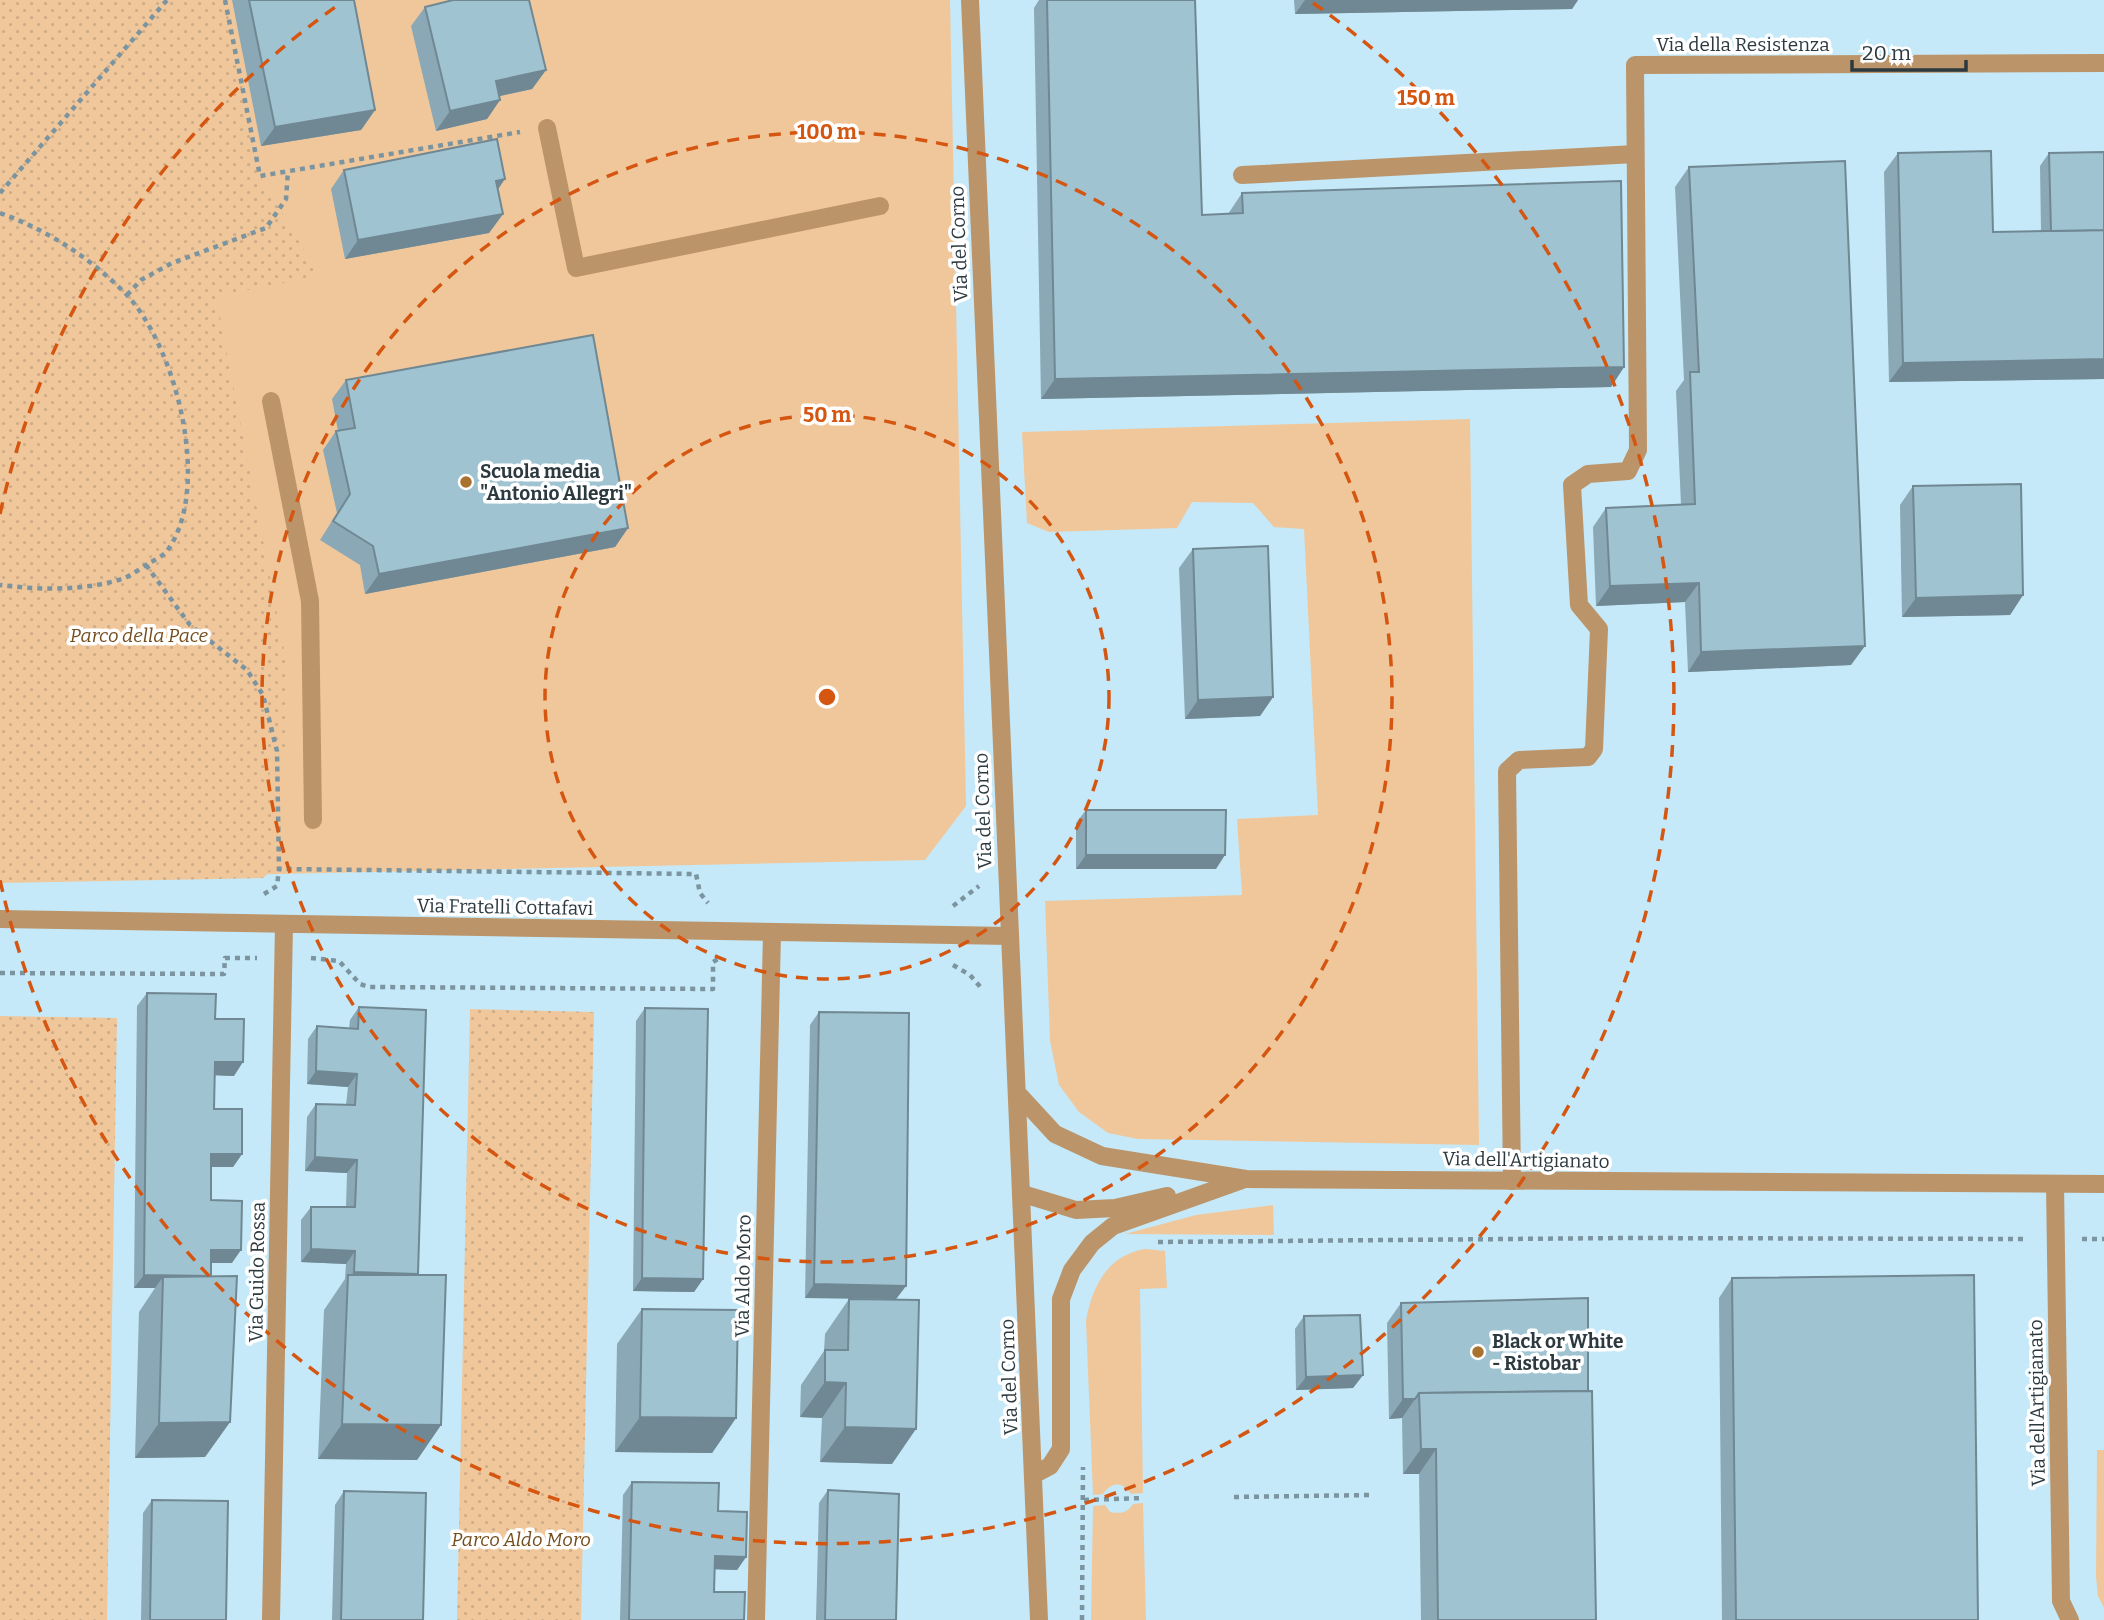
<svg xmlns="http://www.w3.org/2000/svg" width="2104" height="1620" viewBox="0 0 2104 1620" font-family="Bitter,serif">
<defs>
<pattern id="park-dots" width="8" height="8" patternUnits="userSpaceOnUse" patternTransform="scale(1.75)"><rect width="8" height="8" fill="#f0c79b"/><path d="M2 2h.1M6 6h.1" fill="none" stroke="#ceac87" stroke-width="1.8" stroke-linecap="round"/></pattern>
</defs>
<rect width="100%" height="100%" fill="#c5e9f8"/>
<g fill="#f0c79b">
<polygon points="0,0 950,0 966,806 925,860 0,880"/>
<polygon points="1470,419 1479,1145 1138,1139 1108,1133 1079,1112 1059,1085 1050,1041 1045,901 1242,895 1237,819 1318,815 1304,529 1274,527 1253,503 1192,502 1177,528 1049,532 1027,523 1022,432"/>
<polygon points="1273,1205 1274,1235 1125,1234 1196,1215"/>
<path d="M1145,1249L1165,1251L1167,1288L1140,1289L1143,1493L1131,1494C1122,1481 1112,1482 1103,1494L1093,1495L1086,1321C1092,1286 1108,1255 1145,1249Z"/>
<polygon points="2097,1450 2104,1450 2104,1608 2098,1596 2096,1577"/>
<path d="M1143,1503L1146,1620H1091L1093,1506L1105,1505L1110,1512C1121,1514 1127,1513 1133,1504Z"/>
</g>
<g fill="url(#park-dots)">
<polygon points="0,0 225,0 260,176 313,265 316,277 216,296 288,670 285,749 269,754 273,869 263,878 0,883"/>
<polygon points="470,1009 594,1012 581,1620 457,1620"/>
<polygon points="0,1016 117,1018 107,1620 0,1620"/>
</g>
<g fill="none" stroke-linecap="round" stroke-linejoin="round">
<g stroke="#7b949f" stroke-width="4.5" stroke-dasharray="5 5" stroke-linecap="butt">
<polyline points="225,0 260,176 520,132"/>
<polyline points="0,193 167,0"/>
<path d="M0,213C47,230 89,257 125,293C176,345 213,488 167,551C163,556 155,560 149,563C141,568 131,576 122,579C83,591 40,590 0,585"/>
<polyline points="127,295 141,280 172,263 266,228 286,199 288,171"/>
<polyline points="146,565 190,625 247,670 263,695 277,751 279,869"/>
<polyline points="264,894 277,886 279,869 284,869 696,874 700,893 708,903"/>
<polyline points="953,906 979,886"/>
<polyline points="311,958 339,961 360,984 369,987 713,989 713,962 718,959"/>
<polyline points="953,965 970,975 983,990"/>
<polyline points="0,973 224,974 225,958 257,958"/>
<polyline points="2082,1239 2104,1239"/>
<polyline points="1158,1242 1625,1238 2028,1239"/>
<polyline points="1234,1497 1372,1495"/>
<polyline points="1084,1500 1143,1498"/>
<polyline points="1082,1620 1083,1467"/>
</g>
<g stroke="#bc9469" stroke-width="18">
<path d="M970,0C992,540 1018,1080 1039,1620"/>
<polyline points="547,128 576,268 880,206"/>
<polyline points="1242,175 1635,154"/>
<polyline points="271,401 310,601 313,820"/>
<polyline points="0,919 1010,936"/>
<polyline points="1020,1096 1055,1134 1102,1156 1246,1179 2104,1184"/>
<polyline points="1512,1181 1507,771 1519,760 1588,757 1594,749 1599,629 1579,605 1572,485 1588,474 1628,471 1638,450 1635,65 2104,63"/>
<polyline points="2055,1184 2061,1601 2070,1620"/>
<polyline points="1023,1194 1076,1210 1115,1208 1167,1196"/>
<polyline points="1033,1475 1050,1466 1061,1449 1061,1299 1072,1270 1092,1243 1113,1226 1242,1180"/>
<polyline points="271,1620 284,924"/>
<polyline points="756,1620 772,933"/>
</g>
</g>
<g fill="#8aa8b5">
<polygon points="232,0 354,0 375,110 361,130 261,146"/>
<polygon points="1039,0 1195,0 1202,215 1228,214 1242,193 1624,367 1611,387 1041,399 1034,8"/>
<polygon points="1294,0 1578,0 1572,9 1295,14"/>
<polygon points="425,7 546,70 532,89 500,96 500,100 487,119 436,131 411,26"/>
<polygon points="2104,152 2104,379 1889,382 1884,172 1898,153 1993,232 2041,231 2040,166 2049,153"/>
<polygon points="1689,167 1851,665 1688,672 1685,602 1596,606 1593,527 1606,508 1681,505 1676,391 1684,380 1675,187"/>
<polygon points="344,170 498,190 503,214 489,233 345,259 331,189"/>
<polygon points="346,380 628,528 615,547 365,594 360,565 320,540 337,513 323,450 336,431 338,431 332,399"/>
<polygon points="1913,486 2023,595 2010,615 1902,617 1900,505"/>
<polygon points="1193,549 1273,697 1260,716 1185,719 1179,568"/>
<polygon points="1086,810 1216,869 1076,869 1076,823"/>
<polygon points="147,993 215,1019 234,1076 215,1075 214,1109 242,1154 233,1167 211,1167 211,1200 232,1263 211,1263 211,1276 230,1422 205,1457 135,1458 139,1312 155,1288 134,1288 137,1006"/>
<polygon points="359,1007 418,1274 441,1425 417,1460 318,1459 324,1310 345,1279 346,1264 301,1262 301,1220 311,1207 346,1207 347,1173 305,1171 307,1117 316,1104 346,1105 348,1087 307,1084 308,1039 317,1026 349,1029 350,1020"/>
<polygon points="645,1008 703,1279 694,1292 633,1291 636,1021"/>
<polygon points="819,1012 906,1286 896,1299 805,1298 810,1025"/>
<polygon points="1732,1278 1978,1620 1722,1620 1719,1298"/>
<polygon points="849,1299 892,1464 820,1462 822,1418 800,1417 801,1385 824,1351 825,1334"/>
<polygon points="1401,1303 1588,1391 1596,1620 1421,1620 1419,1474 1403,1474 1402,1418 1389,1419 1387,1323"/>
<polygon points="642,1309 736,1418 712,1453 615,1452 617,1344"/>
<polygon points="1304,1316 1363,1375 1353,1388 1296,1390 1295,1329"/>
<polygon points="632,1482 718,1511 746,1557 737,1570 715,1569 714,1592 744,1620 620,1620 623,1495"/>
<polygon points="828,1490 896,1620 816,1620 819,1503"/>
<polygon points="344,1491 423,1620 332,1620 335,1505"/>
<polygon points="152,1500 226,1620 141,1620 143,1513"/>
</g>
<g fill="#708893">
<polygon points="1305,0 1578,0 1572,9 1295,14"/>
<polygon points="546,70 532,89 482,100 496,81"/>
<polygon points="500,100 487,119 436,131 450,111"/>
<polygon points="375,110 361,130 261,146 275,127"/>
<polygon points="505,179 492,198 496,181"/>
<polygon points="503,214 489,233 345,259 358,240"/>
<polygon points="2104,359 2104,379 1889,382 1903,363"/>
<polygon points="1624,367 1611,387 1041,399 1055,379"/>
<polygon points="628,528 615,547 365,594 379,574"/>
<polygon points="1699,583 1685,602 1596,606 1610,586"/>
<polygon points="2023,595 2010,615 1902,617 1916,598"/>
<polygon points="1865,646 1851,665 1688,672 1701,652"/>
<polygon points="1273,697 1260,716 1185,719 1198,700"/>
<polygon points="1086,855 1225,855 1216,869 1076,869"/>
<polygon points="215,1062 243,1062 234,1076 206,1075"/>
<polygon points="316,1071 357,1074 348,1087 307,1084"/>
<polygon points="211,1154 242,1154 233,1167 202,1167"/>
<polygon points="315,1157 357,1160 347,1173 305,1171"/>
<polygon points="311,1249 355,1251 346,1264 301,1262"/>
<polygon points="211,1250 241,1250 232,1263 202,1263"/>
<polygon points="354,1272 418,1274 348,1280"/>
<polygon points="144,1275 211,1276 163,1288 163,1277 155,1288 134,1288"/>
<polygon points="642,1278 703,1279 694,1292 633,1291"/>
<polygon points="814,1284 906,1286 896,1299 805,1298"/>
<polygon points="1363,1375 1353,1388 1296,1390 1306,1377"/>
<polygon points="825,1382 846,1383 822,1418 800,1417"/>
<polygon points="1403,1399 1415,1399 1402,1418 1389,1419"/>
<polygon points="640,1417 736,1418 712,1453 615,1452"/>
<polygon points="230,1422 205,1457 135,1458 159,1423"/>
<polygon points="342,1424 441,1425 417,1460 318,1459"/>
<polygon points="845,1427 916,1429 892,1464 820,1462"/>
<polygon points="1421,1449 1436,1449 1419,1474 1403,1474"/>
<polygon points="715,1556 746,1557 737,1570 706,1569"/>
</g>
<g fill="#a0c3d2" stroke="#708893" stroke-width="2">
<polygon points="249,0 354,0 375,110 275,127"/>
<polygon points="453,0 529,0 546,70 496,81 500,100 450,111 425,7"/>
<polygon points="1047,0 1195,0 1202,215 1243,213 1242,193 1621,181 1624,367 1055,379"/>
<polygon points="497,139 505,179 496,181 503,214 358,240 344,170"/>
<polygon points="1991,151 1993,232 2104,230 2104,359 1903,363 1898,153"/>
<polygon points="2104,152 2104,230 2051,231 2049,153"/>
<polygon points="1845,161 1865,646 1701,652 1699,583 1610,586 1606,508 1695,504 1690,372 1699,372 1689,167"/>
<polygon points="593,335 628,528 379,574 373,546 333,521 350,494 336,431 355,428 346,380"/>
<polygon points="2021,484 2023,595 1916,598 1913,486"/>
<polygon points="1268,546 1273,697 1198,700 1193,549"/>
<polygon points="1086,810 1226,810 1225,855 1086,855"/>
<polygon points="147,993 216,994 215,1019 244,1019 243,1062 215,1062 214,1109 242,1109 242,1154 211,1154 211,1200 242,1201 241,1250 211,1250 211,1276 144,1275"/>
<polygon points="359,1007 426,1010 418,1274 354,1272 355,1251 311,1249 311,1207 355,1207 357,1160 315,1157 316,1104 355,1105 357,1074 316,1071 317,1026 358,1029"/>
<polygon points="645,1008 708,1009 703,1279 642,1278"/>
<polygon points="819,1012 909,1013 906,1286 814,1284"/>
<polygon points="348,1275 446,1275 441,1425 342,1424"/>
<polygon points="1974,1275 1978,1620 1736,1620 1732,1278"/>
<polygon points="237,1276 230,1422 159,1423 163,1277"/>
<polygon points="1588,1298 1588,1391 1419,1393 1415,1399 1403,1399 1401,1303"/>
<polygon points="849,1299 919,1300 916,1429 845,1427 846,1383 825,1382 825,1350 848,1350"/>
<polygon points="642,1309 738,1310 736,1418 640,1417"/>
<polygon points="1360,1315 1363,1375 1306,1377 1304,1316"/>
<polygon points="1592,1391 1596,1620 1438,1620 1436,1449 1421,1449 1419,1393"/>
<polygon points="632,1482 719,1483 718,1511 747,1512 746,1557 715,1556 714,1592 745,1592 744,1620 629,1620"/>
<polygon points="828,1490 899,1494 896,1620 825,1620"/>
<polygon points="344,1491 426,1493 423,1620 341,1620"/>
<polygon points="152,1500 228,1501 226,1620 150,1620"/>
</g>
<g fill="none" stroke="#d55611" stroke-width="3.5" stroke-dasharray="12 9">
<circle cx="827" cy="697" r="282"/>
<circle cx="827" cy="697" r="565"/>
<path d="M0 514A847 847 0 0 1 341 3M1313 3A847 847 0 1 1 0 880"/>
</g>
<g fill="#a9722e" stroke="#fff" stroke-width="2.5">
<circle cx="466" cy="482" r="7"/>
<circle cx="1478" cy="1352" r="7"/>
</g>
<g text-anchor="middle" dominant-baseline="central" stroke-width="7" stroke-linejoin="round" paint-order="stroke">
<g font-size="19" fill="#2c3a40" stroke="#fff">
<text x="1743" y="44">Via della Resistenza</text>
<text transform="translate(959 244) rotate(-92)">Via del Corno</text>
<text transform="translate(983 811) rotate(-92)">Via del Corno</text>
<text transform="translate(505 907) rotate(1)">Via Fratelli Cottafavi</text>
<text transform="translate(1526 1160) rotate(1)">Via dell'Artigianato</text>
<text transform="translate(257 1272) rotate(-89)">Via Guido Rossa</text>
<text transform="translate(743 1276) rotate(-89)">Via Aldo Moro</text>
<text transform="translate(1009 1377) rotate(-92)">Via del Corno</text>
<text transform="translate(2037 1403) rotate(-91)">Via dell'Artigianato</text>
</g>
<g font-size="19" font-weight="bold" fill="#2c3a40" stroke="#fff" text-anchor="start">
<text x="480" y="471">Scuola media<tspan x="480" dy="22">"Antonio Allegri"</tspan></text>
<text x="1492" y="1341">Black or White<tspan x="1492" dy="22">- Ristobar</tspan></text>
</g>
<g font-size="19" font-style="italic" fill="#754d1c" stroke="#fff">
<text x="139" y="635">Parco della Pace</text>
<text x="521" y="1539">Parco Aldo Moro</text>
</g>
</g>
<circle cx="827" cy="697" r="10" fill="#d55611" stroke="#fff" stroke-width="3.5"/>
<g font-size="21" text-anchor="middle" font-weight="bold" fill="#d55611" stroke="#fff" stroke-width="7" stroke-linejoin="round" paint-order="stroke">
<text x="1426" y="105">150 m</text>
<text x="827" y="139">100 m</text>
<text x="827" y="422">50 m</text>
</g>
<path d="M1852 60v10h114v-10" fill="none" stroke="#2c3a40" stroke-width="3.5"/>
<text x="1862" y="60" font-size="21" fill="#2c3a40" stroke="#ffffff" stroke-width="5" paint-order="stroke">20 m</text>
</svg>
